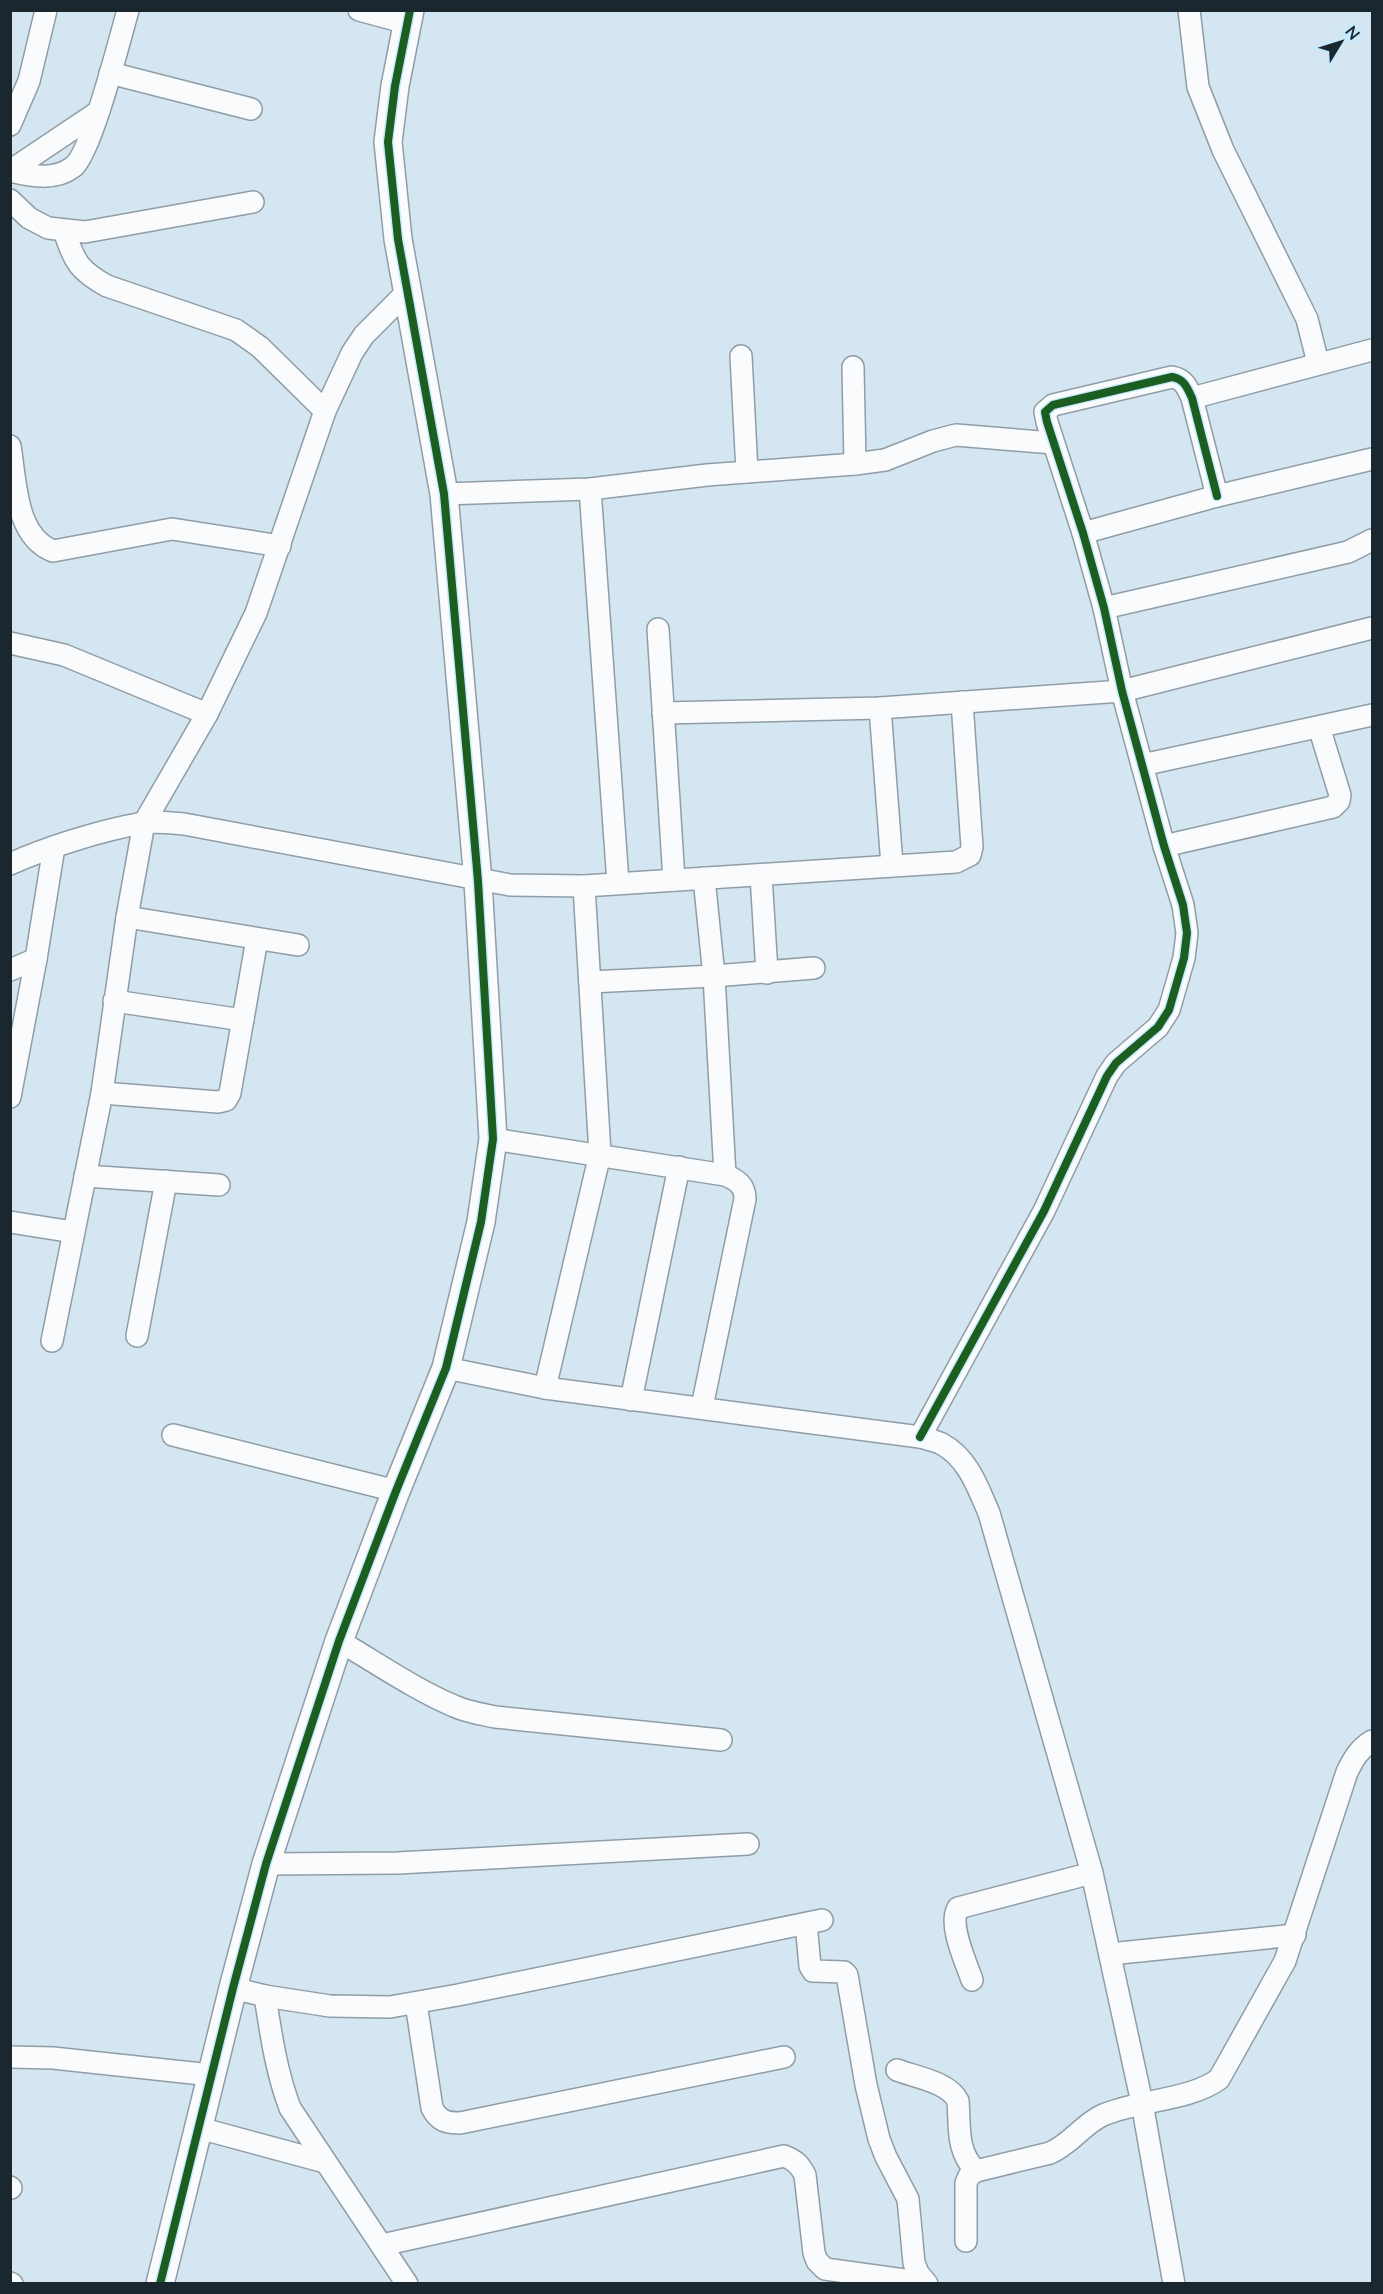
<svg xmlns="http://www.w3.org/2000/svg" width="1383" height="2294" viewBox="0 0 1383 2294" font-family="Lato,sans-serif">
<rect width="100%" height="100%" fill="#d4e6f1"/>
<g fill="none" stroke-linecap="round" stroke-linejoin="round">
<defs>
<g id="minor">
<polyline points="359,10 407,23"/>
<polyline points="1189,10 1198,87 1223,150 1307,319 1318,363"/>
<polyline points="110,73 251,109"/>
<polyline points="10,125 29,81 46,10"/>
<path d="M10,171C31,176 55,181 73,167C91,154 120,38 128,10"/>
<polyline points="10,171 98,112"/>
<polyline points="10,200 29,218 48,228 85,232 253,202"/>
<path d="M64,231C75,262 78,270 107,286L236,330L260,347L325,411"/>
<polyline points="741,356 747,472"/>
<polyline points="853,367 855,464"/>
<polyline points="1192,398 1372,350"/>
<path d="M10,446C16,481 15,536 53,551L172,529L280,546"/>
<polyline points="590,489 618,883"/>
<polyline points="444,494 590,489 707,475 855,464 885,460 933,441 956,435 1053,443"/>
<polyline points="1083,533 1217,496 1372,459"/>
<polyline points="1104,608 1348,552 1372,540"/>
<polyline points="658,629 674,880"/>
<polyline points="10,643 64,655 207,714"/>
<polyline points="880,708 892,865"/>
<polyline points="663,713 880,708 1122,691 1372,628"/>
<polyline points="1142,765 1372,715"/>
<polyline points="1164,846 1333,807 1339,801 1340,795 1319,727"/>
<path d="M10,864C48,847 102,830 143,823C157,821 171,823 184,824L510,885L584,886L956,862L970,855L972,847L962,702"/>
<polyline points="761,875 767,973"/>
<polyline points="704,878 714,976 725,1175"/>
<polyline points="127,917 298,945"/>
<polyline points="10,970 36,959"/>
<polyline points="590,982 714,976 814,968"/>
<polyline points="114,1001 243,1020"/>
<polyline points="102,1093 218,1102 226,1100 230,1093 257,939"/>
<polyline points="10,1097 36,959 54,847"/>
<path d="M493,1139L725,1175C737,1180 745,1185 745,1199L702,1407"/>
<polyline points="85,1176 219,1185"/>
<polyline points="10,1222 73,1232"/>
<polyline points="137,1336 166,1181"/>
<polyline points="52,1341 102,1093 127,917 144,823 207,714 256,613 325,411 352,353 364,335 408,291"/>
<path d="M446,1368L545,1388L920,1437C927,1439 936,1441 942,1444C968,1458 978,1488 989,1513L1092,1873L1142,2103L1174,2284"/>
<polyline points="545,1388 600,1154 584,886"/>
<polyline points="631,1400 679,1167"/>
<polyline points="173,1435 396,1491"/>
<path d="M920,1437L1044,1211L1107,1076L1116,1063L1158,1027L1169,1010L1184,958L1187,933L1183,905L1164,846L1122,691L1104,608L1083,533L1047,422L1045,412L1053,405L1172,377C1184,379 1187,387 1192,398L1217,496"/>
<path d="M339,1641C377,1663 414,1689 454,1706C467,1712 481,1714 495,1717L721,1740"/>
<polyline points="266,1864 398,1863 748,1844"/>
<polyline points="806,1924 810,1966 813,1971 844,1972 847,1975 866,2085 879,2139 886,2157 908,2199 914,2263 918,2273 927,2284"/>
<polyline points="1110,1954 1295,1935"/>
<path d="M972,1980C966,1962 948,1925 958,1908L1092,1873"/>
<polyline points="233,1988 265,1996 330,2006 390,2007 458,1995 822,1920"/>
<path d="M265,1996C271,2034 276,2071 290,2108L407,2284"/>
<path d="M416,2003L432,2108C439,2121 446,2123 460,2123L784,2057"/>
<polyline points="10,2057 53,2058 211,2075"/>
<path d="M897,2070C915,2077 949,2082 958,2101C960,2127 956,2151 976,2171"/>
<polyline points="199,2128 325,2162"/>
<polyline points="10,2187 11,2188"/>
<path d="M966,2241V2183L969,2176L976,2171L1050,2153C1071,2144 1083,2124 1103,2115C1138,2100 1191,2100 1219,2079L1285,1961L1347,1772C1354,1758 1359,1749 1372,1741"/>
<path d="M382,2245L784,2156C795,2160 800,2165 805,2175L814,2253L817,2261L825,2269L926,2283"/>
<polyline points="10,2283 12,2284"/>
</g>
<polyline id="tertiary" points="160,2284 233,1988 266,1864 339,1641 396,1491 446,1368 481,1222 493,1139 478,881 444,494 398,239 388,142 395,86 410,10"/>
</defs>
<use href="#minor" stroke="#909da6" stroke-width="24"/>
<use href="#tertiary" stroke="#909da6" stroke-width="30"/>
<use href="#minor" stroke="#f9fbfd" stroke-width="21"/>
<use href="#tertiary" stroke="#f9fbfd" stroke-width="27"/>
<defs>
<g id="cycleway">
<path d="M920,1437L1044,1211L1107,1076L1116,1063L1158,1027L1169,1010L1184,958L1187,933L1183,905L1164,846L1122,691L1104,608L1083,533L1047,422L1045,412L1053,405L1172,377C1184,379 1187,387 1192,398L1217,496"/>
<polyline points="160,2284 233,1988 266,1864 339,1641 396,1491 446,1368 481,1222 493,1139 478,881 444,494 398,239 388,142 395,86 410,10"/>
</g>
</defs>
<use href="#cycleway" stroke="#c7e9fe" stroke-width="11"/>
<use href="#cycleway" stroke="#1b5e20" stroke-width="8"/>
</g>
<rect width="1383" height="2294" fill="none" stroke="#1a272f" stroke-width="24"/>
<g transform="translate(1341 42) rotate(52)" stroke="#c7e9fe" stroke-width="4.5" paint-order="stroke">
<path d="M0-4.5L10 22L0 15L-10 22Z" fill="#1a272f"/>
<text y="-9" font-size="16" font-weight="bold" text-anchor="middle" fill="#1a272f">N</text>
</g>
</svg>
